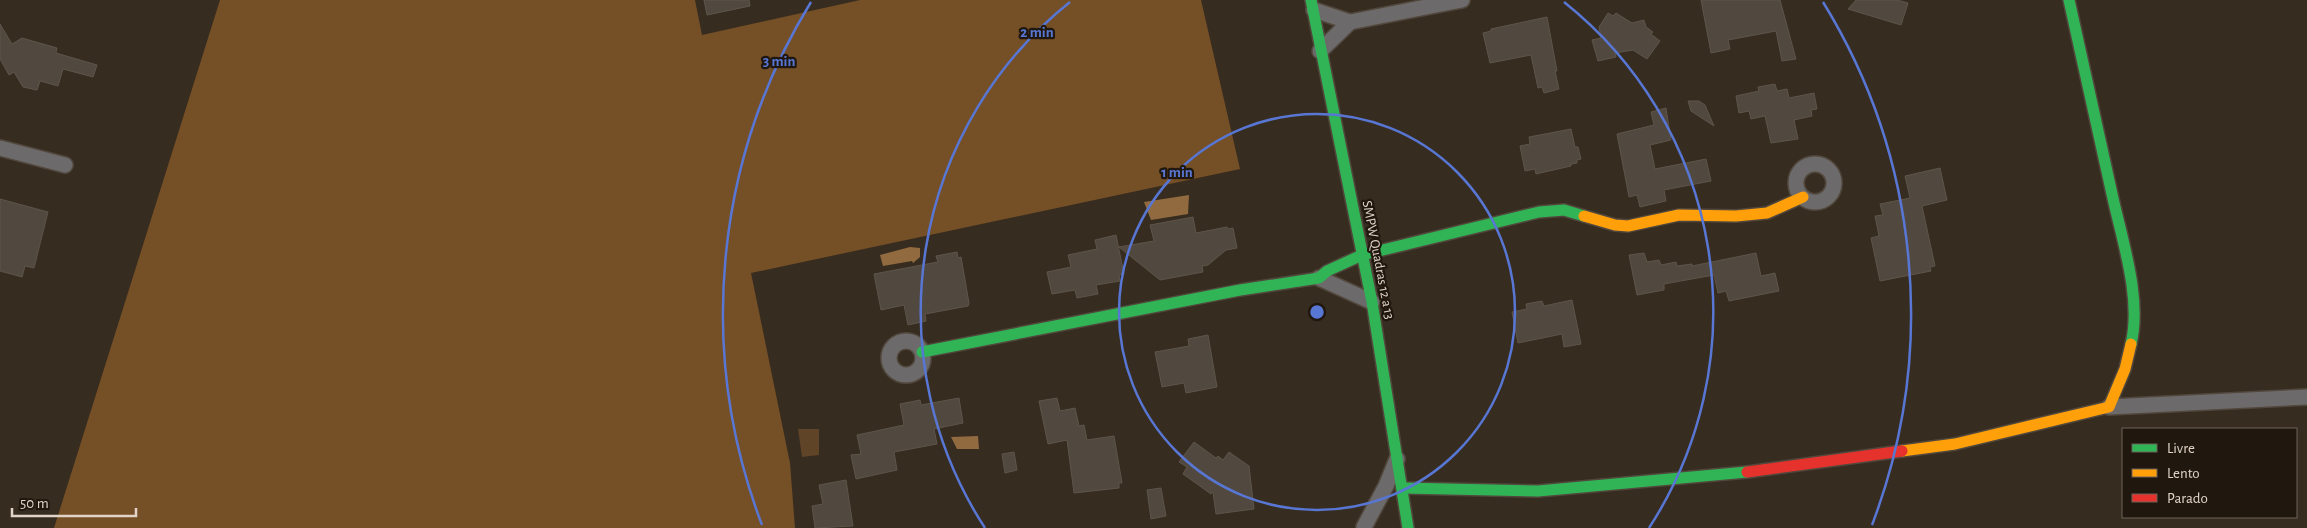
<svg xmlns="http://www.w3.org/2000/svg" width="2307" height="528" viewBox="0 0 2307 528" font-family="'Alegreya Sans',sans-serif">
<rect width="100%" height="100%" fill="#372c20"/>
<polygon fill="#604428" points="798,429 819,429 819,455 802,457"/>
<polygon fill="#754f26" points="220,0 695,0 702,35 860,0 1201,0 1240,169 751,273 790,463 795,528 54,528"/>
<g fill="#926a3f">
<polygon points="1189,195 1188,214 1151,220 1144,202"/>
<polygon points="910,247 920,248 920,257 913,263 912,261 883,266 880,255"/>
<polygon points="978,436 979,449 957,449 951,437"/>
</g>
<g fill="#51493f" stroke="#5e544a">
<polygon points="704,0 749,0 750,6 707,15"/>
<polygon points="1701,0 1780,0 1796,59 1782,61 1776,31 1728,40 1730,49 1711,53"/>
<polygon points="1856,0 1897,0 1908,3 1901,25 1848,9"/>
<polygon points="1608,13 1613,16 1616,13 1632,23 1644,20 1646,27 1653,32 1651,34 1660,41 1647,59 1633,50 1615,53 1616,57 1598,61 1592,40 1601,38 1599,27"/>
<polygon points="1547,17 1557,71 1555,71 1559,89 1544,93 1542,87 1538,88 1531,55 1490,63 1483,33 1491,31 1491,29"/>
<polygon points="0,24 12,44 22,38 57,48 56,53 97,65 93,77 63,69 58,86 40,81 37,90 23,87 14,72 9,75 0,59"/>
<polygon points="1775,84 1777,91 1787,89 1789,98 1814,93 1817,109 1811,110 1812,116 1794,120 1798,139 1771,143 1765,116 1751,119 1749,111 1739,113 1736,96 1759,91 1758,87"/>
<polygon points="1688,101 1699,101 1705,105 1714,126 1691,111"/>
<polygon points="1666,108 1671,140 1650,145 1655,169 1706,159 1711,181 1664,190 1666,201 1640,207 1637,195 1629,197 1617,134 1654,125 1651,112"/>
<polygon points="1571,129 1575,147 1578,147 1581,159 1577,160 1577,163 1571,164 1571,166 1536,174 1535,169 1525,171 1520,146 1530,144 1529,137"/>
<polygon points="1940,168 1947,200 1922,206 1935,266 1930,267 1931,271 1880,281 1871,238 1879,236 1875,216 1883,215 1880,204 1910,198 1905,176"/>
<polygon points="0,199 48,212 34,268 25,266 22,277 0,271"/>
<polygon points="1193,217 1196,233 1227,227 1228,229 1233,228 1237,248 1226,250 1208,265 1202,266 1203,272 1160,280 1119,247 1154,241 1150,225"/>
<polygon points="1116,235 1124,274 1119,275 1120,281 1096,285 1098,294 1077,298 1075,290 1052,294 1047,272 1071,267 1068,255 1097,249 1095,240"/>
<polygon points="957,252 958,258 961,257 969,303 968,306 925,314 926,321 908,325 904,305 881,310 874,274 938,262 936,256"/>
<polygon points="1644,253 1647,262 1659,260 1661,265 1676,262 1677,266 1692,264 1692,266 1756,253 1761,276 1775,273 1779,291 1729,301 1726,291 1718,293 1714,275 1664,284 1664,290 1637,295 1629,255"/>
<polygon points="1572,300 1581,344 1564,347 1562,334 1518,343 1512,312 1527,309 1526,304 1542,301 1544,306"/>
<polygon points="1208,335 1217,387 1186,393 1184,383 1162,387 1155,352 1189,346 1188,339"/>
<polygon points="959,398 963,423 934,429 937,444 894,452 897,470 856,479 851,455 861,454 857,435 904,425 900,404 920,400 921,405"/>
<polygon points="1057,398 1060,411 1075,408 1079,426 1084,425 1087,440 1114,436 1122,483 1119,483 1119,488 1074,493 1067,440 1048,444 1039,401"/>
<polygon points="1194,442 1216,458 1218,456 1223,460 1229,452 1249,466 1254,509 1216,514 1213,492 1211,494 1183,474 1187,467 1179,462"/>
<polygon points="1014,452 1017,470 1005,473 1002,454"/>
<polygon points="846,480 853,526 815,528 812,506 823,504 819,485"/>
<polygon points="1161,488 1166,516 1151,519 1147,490"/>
</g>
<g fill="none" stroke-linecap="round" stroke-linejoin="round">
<defs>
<g id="street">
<polyline points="1314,10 1350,22 1462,0"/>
<polyline points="1320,51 1350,22"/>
<polyline points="0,148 65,165"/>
<circle cx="1815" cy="183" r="19"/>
<polyline points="1319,278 1372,302"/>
<circle cx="906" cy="358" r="17"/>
<polyline points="2109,407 2307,397"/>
<polyline points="1364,527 1386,486 1397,459"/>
</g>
<g id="fast">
<polyline points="1311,0 1372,302 1408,528"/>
<path d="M2069,0C2083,65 2098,129 2112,194C2122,240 2142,298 2131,344"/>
<polyline points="922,352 1240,290 1319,278 1327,271 1362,255 1539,212 1564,210 1584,216"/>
<polyline points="1403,488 1538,491 1747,472"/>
</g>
<g id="slow">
<polyline points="1584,216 1615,225 1628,226 1679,215 1736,216 1767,213 1803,197"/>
<polyline points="1902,451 1955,444 2109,407 2125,369 2131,344"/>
</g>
<polyline id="jam" points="1747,472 1902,451"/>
</defs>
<use href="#street" stroke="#51473c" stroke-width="18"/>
<use href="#fast" stroke="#51473c" stroke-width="14"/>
<use href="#slow" stroke="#51473c" stroke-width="14"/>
<use href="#jam" stroke="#51473c" stroke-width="14"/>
<use href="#street" stroke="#6c6a6a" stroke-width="15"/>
<use href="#fast" stroke="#30b455" stroke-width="11"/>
<use href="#slow" stroke="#ff9f0a" stroke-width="11"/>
<use href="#jam" stroke="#e5322d" stroke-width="11"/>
</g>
<g fill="none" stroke="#5876d3" stroke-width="2.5">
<circle cx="1317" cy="312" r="198"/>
<path d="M985 528A396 396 0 0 1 1070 2M1564 2A396 396 0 0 1 1649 528"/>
<path d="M762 525A594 594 0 0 1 811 2M1823 2A594 594 0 0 1 1872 525"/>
</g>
<g text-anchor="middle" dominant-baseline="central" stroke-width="4.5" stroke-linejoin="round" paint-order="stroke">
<g font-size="14" fill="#e1d4c7" stroke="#20170e">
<text transform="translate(1378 260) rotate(79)">SMPW Quadras 12 a 13</text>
</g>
</g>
<circle cx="1317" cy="312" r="8" fill="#5876d3" stroke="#20170e" stroke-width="2.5"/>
<g font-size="15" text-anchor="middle" font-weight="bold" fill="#5876d3" stroke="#20170e" stroke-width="4.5" stroke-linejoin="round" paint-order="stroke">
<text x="1037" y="37">2 min</text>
<text x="779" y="66">3 min</text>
<text x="1177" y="177">1 min</text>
</g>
<rect x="2122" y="428" width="175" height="90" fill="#20170e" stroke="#6d6358"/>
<rect x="2132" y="444" width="25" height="8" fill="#30b455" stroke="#6d6358"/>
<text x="2167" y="453" font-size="15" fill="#e1d4c7">Livre</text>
<rect x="2132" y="469" width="25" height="8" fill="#ff9f0a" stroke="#6d6358"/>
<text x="2167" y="478" font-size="15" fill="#e1d4c7">Lento</text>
<rect x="2132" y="494" width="25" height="8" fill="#e5322d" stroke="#6d6358"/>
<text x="2167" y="503" font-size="15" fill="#e1d4c7">Parado</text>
<path d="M12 508v8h124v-8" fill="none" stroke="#e1d4c7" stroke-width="2.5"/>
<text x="20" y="508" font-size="15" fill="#e1d4c7" stroke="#20170e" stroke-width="4" paint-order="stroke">50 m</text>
</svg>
